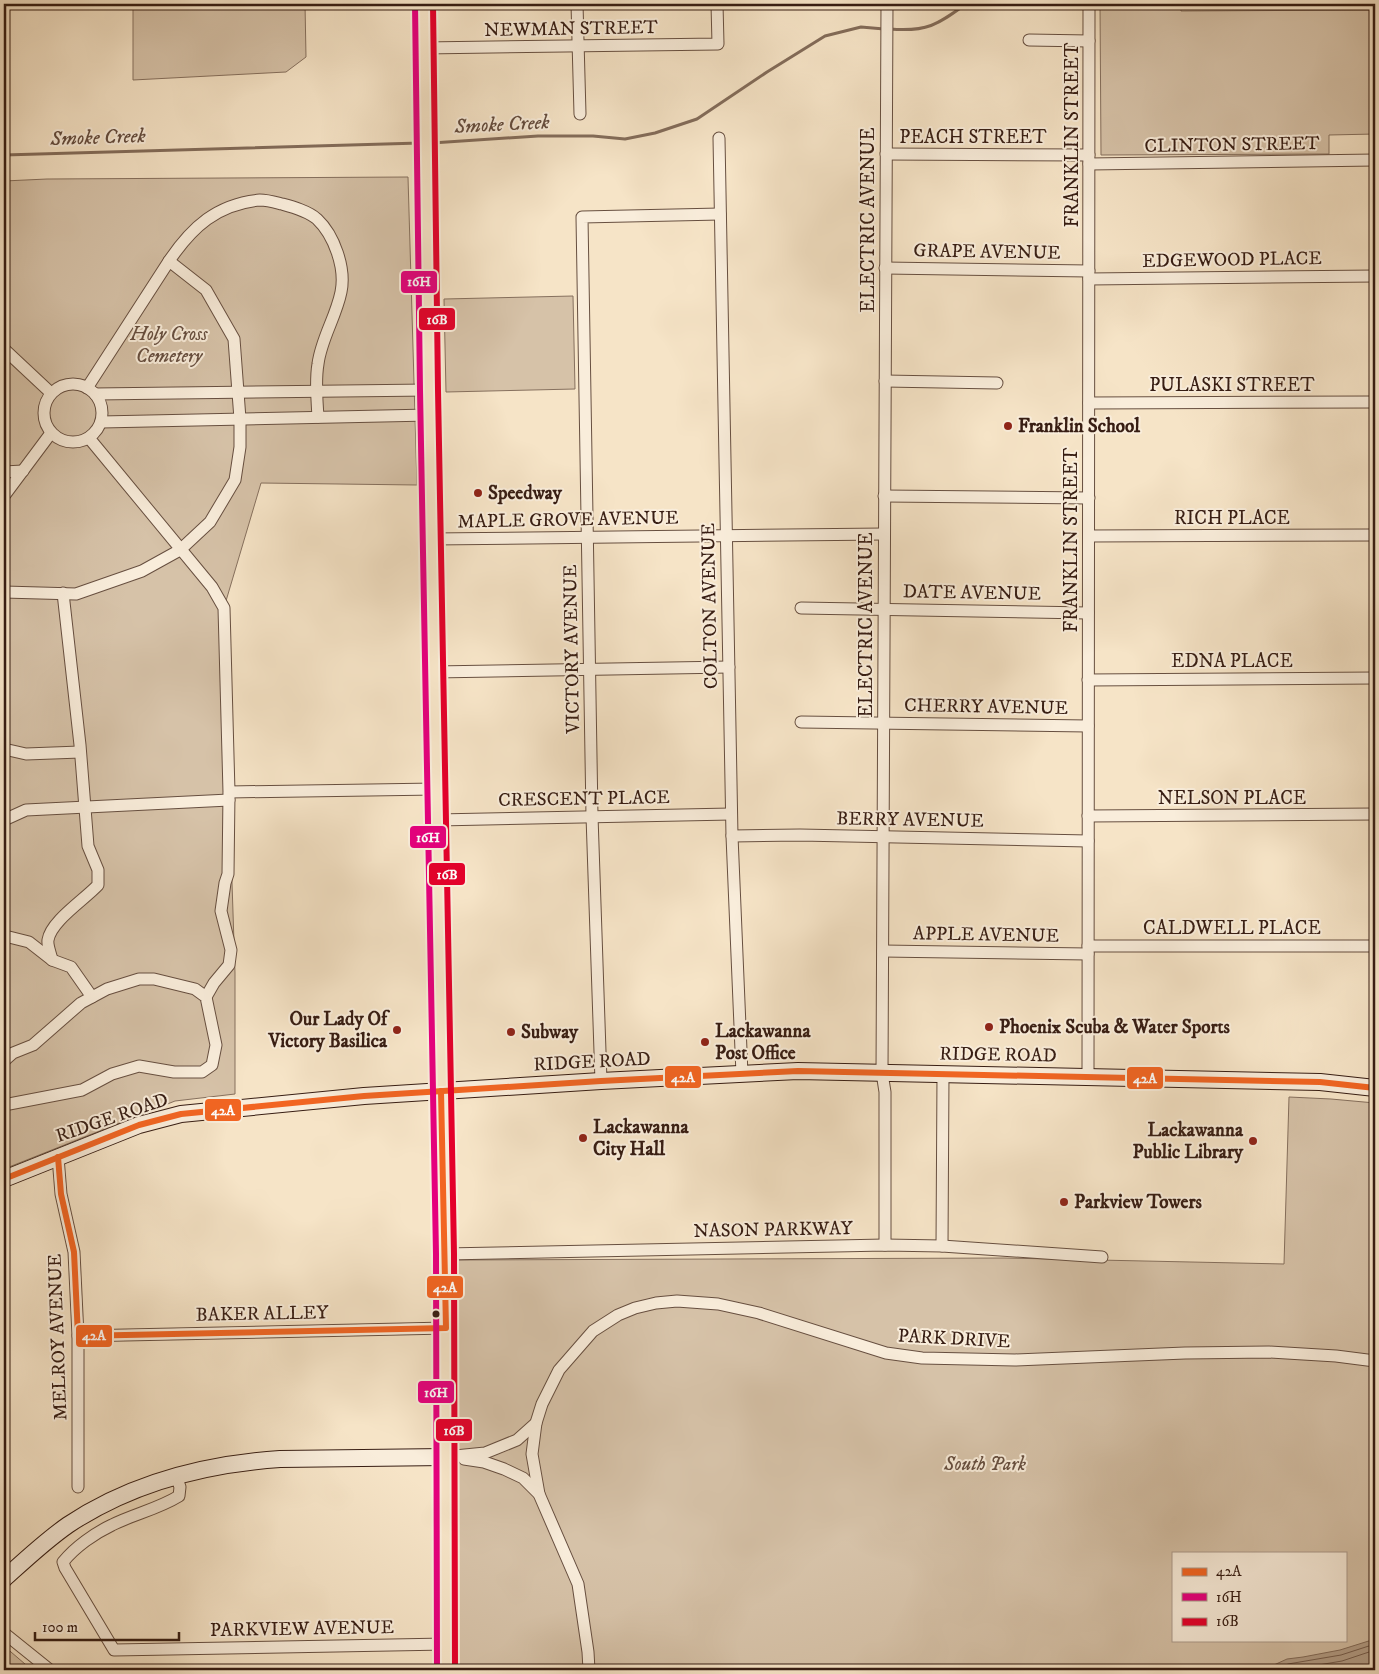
<svg xmlns="http://www.w3.org/2000/svg" width="1379" height="1674" viewBox="0 0 1379 1674" font-family="'IM FELL DW Pica',serif">
<rect width="100%" height="100%" fill="#f6e4c7"/>
<filter id="stains"><feTurbulence type="fractalNoise" baseFrequency=".004" numOctaves="4"/><feColorMatrix values="0 0 0 0 .2 0 0 0 0 .09 0 0 0 0 .02 0 0 0 .5 -.17"/></filter>
<radialGradient id="worn" r=".72"><stop offset=".6" stop-color="#630" stop-opacity="0"/><stop offset="1" stop-color="#630" stop-opacity=".3"/></radialGradient>
<g fill="#d6c2a8" stroke="#86705e" fill-rule="evenodd">
<polygon points="133,4 305,4 306,57 286,72 133,80"/>
<polygon points="1100,4 1181,4 1181,11 1375,10 1375,134 1329,135 1329,154 1101,155"/>
<polygon points="408,177 417,485 261,483 223,611 235,973 235,1094 175,1101 4,1169 4,181 47,179"/>
<polygon points="573,296 575,389 446,392 444,299"/>
<path d="M1289,1097L1331,1099L1375,1103V1670H456L453,1260L1004,1258L1284,1264ZM1173,1553H1345V1640H1173Z"/>
<polygon points="4,1646 32,1670 4,1670"/>
</g>
<polygon fill="#b5a08a" stroke="#836c5a" points="1375,1639 1375,1670 1263,1670 1287,1659 1303,1657 1340,1650"/>
<g fill="none" stroke-linecap="round" stroke-linejoin="round">
<g stroke="#765e4e" stroke-width="1">
<polyline points="1275,1670 1288,1664 1341,1655 1375,1644"/>
<polyline points="1289,1670 1342,1661 1375,1650"/>
</g>
<g stroke="#836c5a" stroke-width="3">
<path d="M890,29C927,32 937,25 966,4"/>
<polyline points="432,143 538,136 593,136 625,139 655,133 697,119 767,72 825,36 861,27 884,29"/>
<polyline points="4,155 420,143"/>
</g>
<defs>
<g id="street">
<polyline points="577,4 580,114"/>
<polyline points="1029,40 1089,41"/>
<polyline points="424,48 718,44 717,4"/>
<polyline points="719,138 732,836 742,1074"/>
<polyline points="886,154 1089,155"/>
<polyline points="1089,164 1375,160"/>
<path d="M169,261C192,227 217,204 260,200C267,200 274,202 282,204C293,207 308,211 317,219C334,235 346,268 341,292C336,317 321,339 318,364C315,381 317,400 318,417"/>
<polyline points="885,268 1089,271"/>
<polyline points="1089,279 1375,276"/>
<polyline points="4,349 51,393"/>
<polyline points="885,381 997,383"/>
<circle cx="73" cy="413" r="29"/>
<polyline points="95,394 429,390"/>
<polyline points="1089,403 1375,402"/>
<polyline points="101,422 429,415"/>
<polyline points="89,438 212,587 224,608 229,792 436,789"/>
<polyline points="4,472 23,471"/>
<polyline points="4,496 51,433"/>
<polyline points="884,496 1089,498"/>
<polyline points="1089,536 1375,535"/>
<polyline points="432,539 884,534"/>
<polyline points="4,592 76,594 142,571 180,550 210,522 235,480 240,447 240,419 234,339 206,290 169,261 87,388"/>
<polyline points="801,608 1088,613"/>
<polyline points="434,672 729,667"/>
<polyline points="1088,680 1375,678"/>
<polyline points="801,722 1088,726"/>
<polyline points="4,749 26,754 80,752"/>
<polyline points="1088,816 1375,814"/>
<polyline points="4,820 26,810 229,800"/>
<polyline points="438,820 731,814"/>
<polyline points="732,836 800,835 1088,841"/>
<polyline points="4,940 9,937 29,942 52,960 71,967 92,997"/>
<polyline points="1088,946 1375,946"/>
<polyline points="883,951 1088,954"/>
<path d="M52,960C51,954 47,946 48,940C51,921 84,900 98,885V870L88,846L80,745L63,593"/>
<polyline points="206,997 214,983 229,965 231,950 221,911 225,883 228,874 229,794"/>
<polyline points="4,1061 13,1053 33,1045 81,1003 107,989 139,979 154,979 195,989 206,997 216,1045 212,1065 202,1072 174,1072 139,1066 112,1074 82,1090 4,1105"/>
<polyline points="1088,1077 1089,4"/>
<polyline points="601,1081 592,816 582,217 720,214"/>
<polyline points="58,1157 61,1194 74,1252 78,1336 78,1487"/>
<polyline points="885,1245 885,1092 882,1073 887,4"/>
<polyline points="942,1246 943,1074"/>
<polyline points="445,1254 885,1245 942,1246 1102,1257"/>
<polyline points="78,1336 446,1328"/>
<polyline points="536,1423 532,1454 539,1494"/>
<polyline points="445,1457 485,1453 517,1440 536,1423 542,1404 559,1370 593,1331 618,1315 635,1308 656,1303 677,1301 718,1304 759,1313 886,1353 922,1358 1015,1360 1185,1353 1269,1352 1336,1356 1375,1361"/>
<polyline points="464,1459 484,1462 504,1469 523,1478 539,1494 578,1584 588,1652 589,1670"/>
<path d="M176,1476L180,1487L179,1496C158,1509 134,1514 112,1525C95,1533 75,1547 63,1562L65,1568L114,1650L446,1644"/>
<polyline points="4,1633 50,1670"/>
</g>
<g id="secondary">
<polyline points="4,1179 139,1125 181,1114 364,1096 601,1081 798,1071 1320,1082 1375,1088"/>
<path d="M4,1579C25,1560 45,1541 68,1525C131,1483 206,1464 280,1459L445,1457"/>
</g>
<polyline id="primary" points="424,4 429,390 445,1254 446,1670"/>
</defs>
<use href="#street" stroke="#674f40" stroke-width="13"/>
<use href="#secondary" stroke="#371d13" stroke-width="18"/>
<use href="#primary" stroke="#371d13" stroke-width="19"/>
<use href="#street" stroke="#f9eddb" stroke-width="11"/>
<use href="#secondary" stroke="#f9eddb" stroke-width="16"/>
<use href="#primary" stroke="#f6e4c7" stroke-width="18"/>
<defs>
<g id="bus-1">
<polyline points="58,1157 61,1194 74,1252 78,1336 446,1328 441,1091"/>
<polyline points="4,1179 139,1125 181,1114 364,1096 601,1081 798,1071 1320,1082 1375,1088"/>
</g>
<polyline id="bus-2" points="415,4 420,390 436,1254 437,1670"/>
<polyline id="bus-3" points="433,4 438,390 454,1254 455,1670"/>
</defs>
<use href="#bus-1" stroke="#f9eddb" stroke-width="10"/>
<use href="#bus-2" stroke="#f9eddb" stroke-width="10"/>
<use href="#bus-3" stroke="#f9eddb" stroke-width="10"/>
<use href="#bus-1" stroke="#f26522" stroke-width="6"/>
<use href="#bus-2" stroke="#e5007d" stroke-width="6"/>
<use href="#bus-3" stroke="#e4002b" stroke-width="6"/>
</g>
<g fill="#8f2418" stroke="#f9eddb" stroke-width="2">
<circle cx="1008" cy="426" r="5"/>
<circle cx="478" cy="493" r="5"/>
<circle cx="989" cy="1027" r="5"/>
<circle cx="397" cy="1030" r="5"/>
<circle cx="511" cy="1032" r="5"/>
<circle cx="705" cy="1042" r="5"/>
<circle cx="583" cy="1138" r="5"/>
<circle cx="1253" cy="1141" r="5"/>
<circle cx="1064" cy="1202" r="5"/>
</g>
<circle fill="#371d13" stroke="#f9eddb" stroke-width="2" cx="436" cy="1314" r="4.5"/>
<g text-anchor="middle" dominant-baseline="central" stroke-width="4" stroke-linejoin="round" paint-order="stroke">
<g font-size="19" fill="#371d13" stroke="#f9eddb">
<text transform="translate(571 29) rotate(-1)">NEWMAN STREET</text>
<text transform="translate(1072 135) rotate(-90)">FRANKLIN STREET</text>
<text x="973" y="137">PEACH STREET</text>
<text transform="translate(1232 145) rotate(-1)">CLINTON STREET</text>
<text transform="translate(868 220) rotate(-90)">ELECTRIC AVENUE</text>
<text transform="translate(987 252) rotate(1)">GRAPE AVENUE</text>
<text transform="translate(1232 260) rotate(-1)">EDGEWOOD PLACE</text>
<text x="1232" y="385">PULASKI STREET</text>
<text x="1232" y="518">RICH PLACE</text>
<text transform="translate(568 520) rotate(-1)">MAPLE GROVE AVENUE</text>
<text transform="translate(1071 540) rotate(-90)">FRANKLIN STREET</text>
<text transform="translate(972 593) rotate(1)">DATE AVENUE</text>
<text transform="translate(710 606) rotate(-91)">COLTON AVENUE</text>
<text transform="translate(866 625) rotate(-90)">ELECTRIC AVENUE</text>
<text transform="translate(572 649) rotate(-91)">VICTORY AVENUE</text>
<text x="1232" y="661">EDNA PLACE</text>
<text transform="translate(986 707) rotate(1)">CHERRY AVENUE</text>
<text x="1232" y="798">NELSON PLACE</text>
<text transform="translate(584 799) rotate(-1)">CRESCENT PLACE</text>
<text transform="translate(910 820) rotate(1)">BERRY AVENUE</text>
<text x="1232" y="928">CALDWELL PLACE</text>
<text transform="translate(986 935) rotate(1)">APPLE AVENUE</text>
<text transform="translate(998 1055) rotate(1)">RIDGE ROAD</text>
<text transform="translate(592 1062) rotate(-3)">RIDGE ROAD</text>
<text transform="translate(112 1118) rotate(-19)">RIDGE ROAD</text>
<text transform="translate(773 1230) rotate(-1)">NASON PARKWAY</text>
<text transform="translate(262 1314) rotate(-1)">BAKER ALLEY</text>
<text transform="translate(58 1337) rotate(-92)">MELROY AVENUE</text>
<text transform="translate(954 1339) rotate(3)">PARK DRIVE</text>
<text transform="translate(302 1629) rotate(-1)">PARKVIEW AVENUE</text>
</g>
<g font-size="19" font-style="italic" fill="#674f40" stroke="#f9eddb">
<text x="169" y="334">Holy Cross<tspan x="169" dy="22">Cemetery</tspan></text>
<text x="985" y="1464">South Park</text>
</g>
<g font-size="19" font-weight="bold" fill="#371d13" stroke="#f9eddb" text-anchor="start">
<text x="1018" y="426">Franklin School</text>
<text x="488" y="493">Speedway</text>
<text x="387" y="1019" text-anchor="end">Our Lady Of<tspan x="387" dy="22">Victory Basilica</tspan></text>
<text x="999" y="1027">Phoenix Scuba &amp; Water Sports</text>
<text x="715" y="1031">Lackawanna<tspan x="715" dy="22">Post Office</tspan></text>
<text x="521" y="1032">Subway</text>
<text x="593" y="1127">Lackawanna<tspan x="593" dy="22">City Hall</tspan></text>
<text x="1243" y="1130" text-anchor="end">Lackawanna<tspan x="1243" dy="22">Public Library</tspan></text>
<text x="1074" y="1202">Parkview Towers</text>
</g>
<g font-size="20" font-style="italic" fill="#634b3d" stroke="#f9eddb">
<text transform="translate(502 125) rotate(-3)">Smoke Creek</text>
<text transform="translate(98 138) rotate(-2)">Smoke Creek</text>
</g>
</g>
<g stroke="#f9eddb" stroke-width="2">
<rect x="400" y="270" width="38" height="24" rx="5" fill="#e5007d"/>
<rect x="418" y="307" width="38" height="24" rx="5" fill="#e4002b"/>
<rect x="409" y="825" width="38" height="24" rx="5" fill="#e5007d"/>
<rect x="428" y="862" width="38" height="24" rx="5" fill="#e4002b"/>
<rect x="664" y="1065" width="38" height="24" rx="5" fill="#f26522"/>
<rect x="1126" y="1066" width="38" height="24" rx="5" fill="#f26522"/>
<rect x="204" y="1098" width="38" height="24" rx="5" fill="#f26522"/>
<rect x="426" y="1275" width="38" height="24" rx="5" fill="#f26522"/>
<rect x="75" y="1324" width="38" height="24" rx="5" fill="#f26522"/>
<rect x="417" y="1380" width="38" height="24" rx="5" fill="#e5007d"/>
<rect x="435" y="1418" width="38" height="24" rx="5" fill="#e4002b"/>
</g>
<g font-size="14" text-anchor="middle" font-weight="bold" fill="#fff">
<text x="419" y="286">16H</text>
<text x="437" y="324">16B</text>
<text x="428" y="842">16H</text>
<text x="447" y="879">16B</text>
<text x="683" y="1082">42A</text>
<text x="1145" y="1083">42A</text>
<text x="223" y="1115">42A</text>
<text x="445" y="1292">42A</text>
<text x="94" y="1340">42A</text>
<text x="436" y="1397">16H</text>
<text x="454" y="1435">16B</text>
</g>
<rect width="1379" height="1674" fill="none" stroke="#f6e4c7" stroke-width="20"/>
<rect x="5" y="5" width="1369" height="1664" fill="none" stroke="#371d13" stroke-width="2.5"/>
<rect x="10" y="10" width="1359" height="1654" fill="none" stroke="#371d13"/>
<rect x="1172" y="1552" width="175" height="90" fill="#f9eddb" stroke="#ab9a8b"/>
<rect x="1182" y="1568" width="25" height="8" fill="#f26522" stroke="#ab9a8b"/>
<text x="1216" y="1576" font-size="15" fill="#371d13">42A</text>
<rect x="1182" y="1593" width="25" height="8" fill="#e5007d" stroke="#ab9a8b"/>
<text x="1216" y="1602" font-size="15" fill="#371d13">16H</text>
<rect x="1182" y="1618" width="25" height="8" fill="#e4002b" stroke="#ab9a8b"/>
<text x="1216" y="1626" font-size="15" fill="#371d13">16B</text>
<path d="M35 1632v8h144v-8" fill="none" stroke="#371d13" stroke-width="2.5"/>
<text x="42" y="1632" font-size="15" fill="#371d13" stroke="#f9eddb" stroke-width="4" paint-order="stroke">100 m</text>
<rect width="100%" height="100%" filter="url(#stains)"/>
<rect width="100%" height="100%" fill="url(#worn)"/>
</svg>
